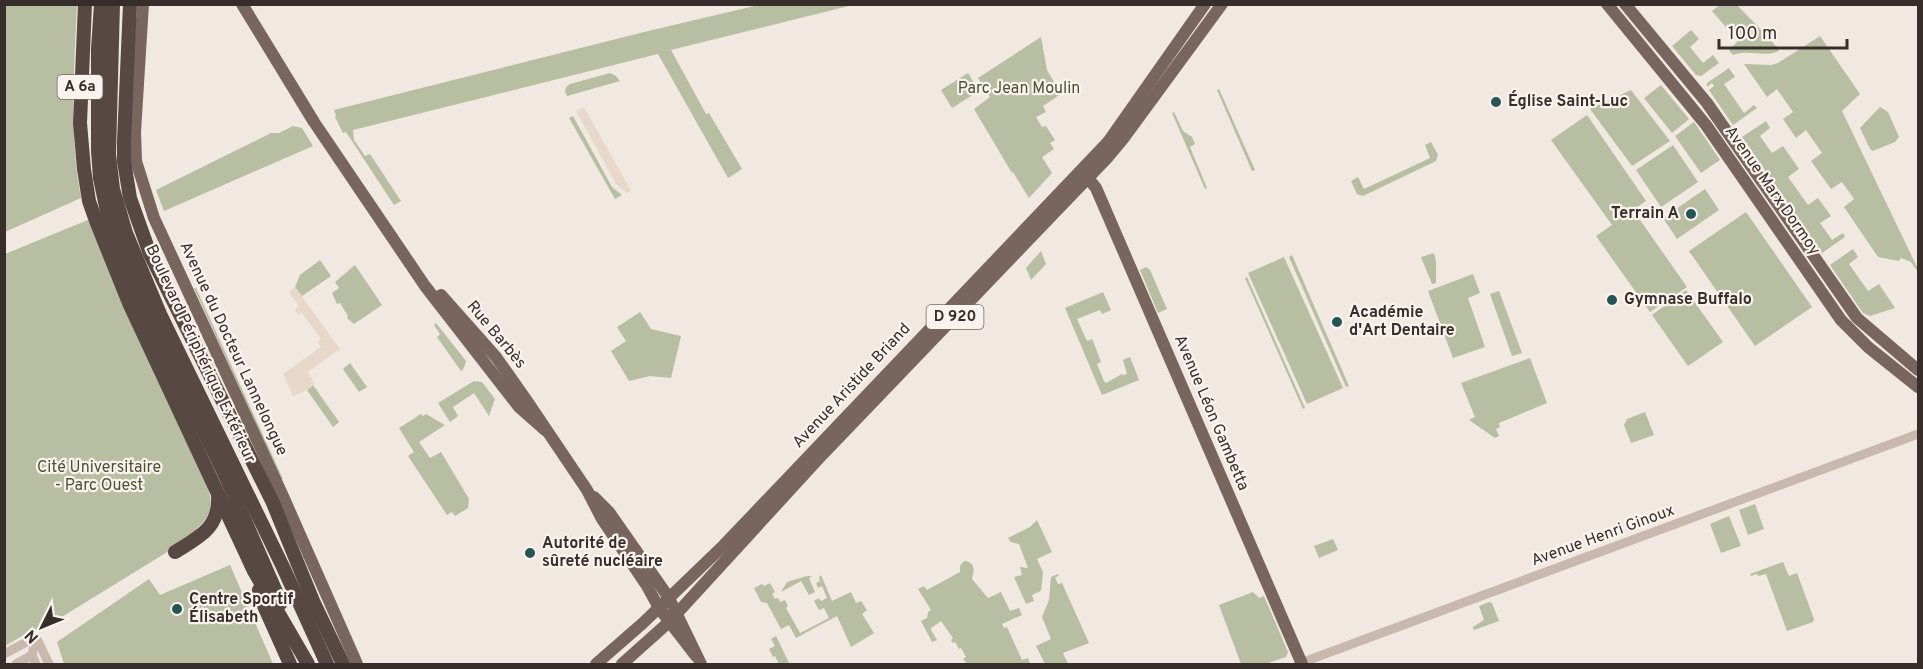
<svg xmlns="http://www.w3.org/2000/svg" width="1923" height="669" viewBox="0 0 1923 669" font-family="Overpass,sans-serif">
<rect width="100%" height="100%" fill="#f1e8e1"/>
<g fill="#b7bea2">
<polygon points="763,4 853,5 671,50 706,114 709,113 742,169 728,178 658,54 353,130 354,140 365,156 370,154 401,201 394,205 346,132 343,133 335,117 336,116 334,110 644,32"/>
<path d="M4,5H77C74,70 69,133 81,198L5,232Z"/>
<path d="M1720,5H1737L1771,40L1779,51C1764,58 1747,49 1733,55L1729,50L1738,41L1712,11Z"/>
<polygon points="1691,30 1699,39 1690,47 1703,63 1713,55 1719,63 1701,76 1696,75 1672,46"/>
<polygon points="1820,36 1860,94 1842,111 1918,269 1918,272 1911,262 1901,258 1899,261 1878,257 1844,207 1854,199 1842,182 1831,189 1811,161 1822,153 1806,130 1796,138 1783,119 1793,112 1777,89 1767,97 1744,64 1771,65 1778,63"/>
<polygon points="1041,37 1047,70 1061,94 1043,106 1046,112 1036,117 1042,127 1046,126 1055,140 1050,143 1054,149 1042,157 1052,173 1029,198 1013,172 1012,173 974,109 990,97 978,78"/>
<polygon points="1729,68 1735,77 1724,84 1744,113 1754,105 1757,108 1733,125 1709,90 1714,86 1712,83 1707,87 1707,83"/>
<path d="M610,73L616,76L620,81L567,96C564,91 565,87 570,84Z"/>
<polygon points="968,73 979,91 952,108 941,90"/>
<polygon points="1661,85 1689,119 1672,133 1644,98"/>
<polygon points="1219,89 1255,170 1252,171 1217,90"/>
<polygon points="1631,90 1670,141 1632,166 1590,109"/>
<polygon points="1880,107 1888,112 1899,137 1895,142 1873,151 1870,149 1860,128"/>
<polygon points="1174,112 1183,131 1192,137 1195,144 1190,147 1207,188 1205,189 1172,113"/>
<polygon points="1587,115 1646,201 1633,210 1687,287 1650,312 1596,236 1612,225 1551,140"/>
<polygon points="573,116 612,187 622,195 615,199 569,118"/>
<polygon points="1766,121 1770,128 1760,136 1772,153 1783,146 1799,169 1788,177 1808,205 1818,198 1831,216 1820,223 1832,240 1843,233 1845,237 1822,253 1742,137"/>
<polygon points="1694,122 1720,160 1701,173 1675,136"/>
<polygon points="293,126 302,128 313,146 164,211 156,190 271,133 279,133"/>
<polygon points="1431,142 1438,155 1436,161 1363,196 1357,194 1351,181 1358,177 1364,189 1430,158 1425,145"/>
<polygon points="1673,145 1698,182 1661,207 1636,170"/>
<polygon points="1705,189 1719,210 1677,239 1663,218"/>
<polygon points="1746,212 1812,307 1755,346 1689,251"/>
<path d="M88,220L209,491C213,507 209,519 196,529L198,533L39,631L34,629L5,646V254Z"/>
<polygon points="1853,249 1858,257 1849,264 1868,291 1879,284 1895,308 1870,316 1863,313 1830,265"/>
<polygon points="1041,251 1046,264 1031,280 1026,268"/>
<polygon points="1434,253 1436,261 1436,283 1432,284 1421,257"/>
<polygon points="1292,255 1349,386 1346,387 1289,257"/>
<polygon points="1284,257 1343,388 1307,404 1248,273"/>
<polygon points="320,260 331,276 302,296 295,287 300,275"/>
<polygon points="355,265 382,305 354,324 347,318 348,316 340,303 337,304 332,293 339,288 335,282"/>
<polygon points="1146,267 1150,270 1167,309 1158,313 1140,270"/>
<polygon points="1473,274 1480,293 1468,298 1485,347 1453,358 1428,291"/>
<polygon points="1247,277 1305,408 1303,409 1245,278"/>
<polygon points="194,288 196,288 283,479 281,480"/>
<polygon points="1686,290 1723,342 1688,366 1652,315"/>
<polygon points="1499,291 1522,353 1512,356 1490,294"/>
<polygon points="1103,292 1111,310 1102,314 1100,310 1077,319 1087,341 1092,339 1093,341 1101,362 1097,364 1104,381 1106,383 1122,374 1123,375 1127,374 1123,360 1130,357 1139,380 1102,395 1065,308"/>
<polygon points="640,312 651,329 681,336 671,378 650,376 629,381 611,351 626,341 617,327"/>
<polygon points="436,323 466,361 464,368 461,371 437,337 440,334 434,325"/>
<polygon points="1530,358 1547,403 1499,423 1500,427 1496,429 1499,436 1495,438 1469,420 1475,417 1461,383"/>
<polygon points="350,363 367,387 359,392 343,369"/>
<polygon points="474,381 482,382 495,399 489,416 474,393 453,407 458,416 450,422 438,403"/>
<polygon points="313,385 339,422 333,427 307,390"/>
<polygon points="1645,412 1654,435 1631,443 1624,425 1627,419"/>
<polygon points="421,414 423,416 426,414 445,425 419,442 430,458 441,452 469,499 468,508 455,516 452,512 447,515 408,456 414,452 399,428"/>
<polygon points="1755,504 1764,529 1748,535 1739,510"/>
<polygon points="1729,516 1741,546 1721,553 1710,524"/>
<polygon points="1037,520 1052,552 1037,559 1043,572 1041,591 1032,595 1034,601 1026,604 1014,577 1022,575 1020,567 1028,568 1019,544 1011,542 1008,538 1030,527"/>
<polygon points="1333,539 1338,550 1319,558 1314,546"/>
<path d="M964,561C976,562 974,571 972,579L988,598L1001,592L1010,611L1019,608L1022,615L1002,624L1004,628L1007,627L1022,660L1028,658L1030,664H967L963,659L966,657L961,648L959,649L955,642L953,643L951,640L953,638L941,621L931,628V630L937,640L932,642L921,621L927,618L928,612L931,610L918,589L924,586L927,590L960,572V566Z"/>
<polygon points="1783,562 1789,576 1797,573 1814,619 1813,622 1787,631 1766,574 1758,576 1757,574 1751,576 1750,574"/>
<polygon points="230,565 273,664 64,664 57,642 149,579 160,595"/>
<polygon points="1058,574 1059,575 1055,578 1058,584 1062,583 1089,643 1063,653 1068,664 1045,664 1036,646 1051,639 1042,617 1049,600 1051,577"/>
<polygon points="821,575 832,601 851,592 856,603 861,601 867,610 862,614 874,633 851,647 837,616 796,638 789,625 781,629 767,603 761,602 754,588 762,584 764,586 770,583 775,592 772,594 775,599 778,598 780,602 785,600 788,606 786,608 800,633 829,618 824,608 819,610 814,601 819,598 821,601 827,598 822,586 818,588 816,583 820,581 819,577"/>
<polygon points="807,576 812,576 809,578 815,592 809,595 801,581 781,592 787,582"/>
<polygon points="1253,592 1259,598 1264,596 1288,652 1286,657 1265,664 1241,664 1219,605"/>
<polygon points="1489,602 1492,603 1499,621 1474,630 1473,627 1484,620 1479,606"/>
<polygon points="776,636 789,663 790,664 779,664 775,656 773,657 769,649 775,646 771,639"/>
</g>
<g fill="#e7d8ca">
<polygon points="584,107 631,191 627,193 616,184 576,111"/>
<polygon points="295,287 340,349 308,372 315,384 307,390 293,396 283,374 321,347 318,342 321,339 302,313 298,315 295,310 299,306 289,292"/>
</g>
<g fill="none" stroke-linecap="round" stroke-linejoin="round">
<g stroke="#c8b8ae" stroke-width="9">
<polyline points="36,637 49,664"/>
<polyline points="4,654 36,637"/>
<polyline points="16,664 32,655"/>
<polyline points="36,664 32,655 36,637"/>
<polyline points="1298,664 1918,434"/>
</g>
<g stroke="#77655e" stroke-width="12">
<polyline points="143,4 135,132 136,161 154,218 282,494 357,664"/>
<polyline points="242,4 314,122 425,286 519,407 545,430"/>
<polyline points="1607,4 1706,125 1841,320 1868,347 1918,387"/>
<polyline points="1625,4 1707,103 1857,318 1918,370"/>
<polyline points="1088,178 1096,188 1302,664"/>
<polyline points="441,295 496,357 527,401 587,490 602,519 647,586 659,608 696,656"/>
<polyline points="594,497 609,512 669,598 701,664"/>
<polyline points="596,664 643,623 724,545 1108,142 1205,4"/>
<polyline points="622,664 669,622 821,456 1108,157 1123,139 1222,4"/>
</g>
<g stroke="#574844" stroke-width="14">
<polyline points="85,4 80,123 84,169 89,201 96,221 129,303 254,571 308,664"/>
<polyline points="101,4 98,49 98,151 100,178 108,216 150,320 224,473 281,603"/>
<polyline points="113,4 109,154 113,189 126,233 160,314 283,567 327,664"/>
<polyline points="130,4 124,141 124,161 130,198 150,254 273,503 313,601 343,664"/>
<path d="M175,552C199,537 220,528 218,495"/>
<polyline points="259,590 264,606 290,664"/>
</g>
</g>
<g fill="#255454" stroke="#f9f2ed" stroke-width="2">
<circle cx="1496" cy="102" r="6"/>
<circle cx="1691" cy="214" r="6"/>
<circle cx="1612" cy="300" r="6"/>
<circle cx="1337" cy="322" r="6"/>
<circle cx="530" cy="553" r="6"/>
<circle cx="177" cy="609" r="6"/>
</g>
<g text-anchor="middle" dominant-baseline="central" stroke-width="4.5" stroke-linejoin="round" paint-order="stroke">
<g fill="#f9f2ed" stroke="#716965" stroke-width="1.5">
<rect x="57.5" y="75" width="45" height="24" rx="4.5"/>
<rect x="926.5" y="305" width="57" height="24" rx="4.5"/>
</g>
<g font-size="15" font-weight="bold" fill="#372e2b">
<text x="80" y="87">A 6a</text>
<text x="955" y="317">D 920</text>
</g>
<g font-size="16" fill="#495332" stroke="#f9f2ed">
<text x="1019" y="89">Parc Jean Moulin</text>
<text x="99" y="468">Cité Universitaire<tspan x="99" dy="18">- Parc Ouest</tspan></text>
</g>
<g font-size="16" font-weight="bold" fill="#372e2b" stroke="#f9f2ed" text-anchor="start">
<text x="1508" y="102">Église Saint-Luc</text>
<text x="1679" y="214" text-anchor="end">Terrain A</text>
<text x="1624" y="300">Gymnase Buffalo</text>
<text x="1349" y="313">Académie<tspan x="1349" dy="18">d'Art Dentaire</tspan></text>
<text x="542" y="544">Autorité de<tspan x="542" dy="18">sûreté nucléaire</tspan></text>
<text x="189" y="600">Centre Sportif<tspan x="189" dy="18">Élisabeth</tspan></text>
</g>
<g font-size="16" fill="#372e2b" stroke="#f9f2ed">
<text transform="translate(1772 191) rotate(55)">Avenue Marx Dormoy</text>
<text transform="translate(496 335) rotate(50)">Rue Barbès</text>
<text transform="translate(233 349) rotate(65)">Avenue du Docteur Lannelongue</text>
<text transform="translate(200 354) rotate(65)">Boulevard Périphérique Extérieur</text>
<text transform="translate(852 386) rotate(-47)">Avenue Aristide Briand</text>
<text transform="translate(1211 413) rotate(67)">Avenue Léon Gambetta</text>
<text transform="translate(1603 536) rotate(-20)">Avenue Henri Ginoux</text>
</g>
</g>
<rect width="1923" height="669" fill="none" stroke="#372e2b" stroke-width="12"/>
<g transform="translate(42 627) rotate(227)" stroke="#f9f2ed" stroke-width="4.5" paint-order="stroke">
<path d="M0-4.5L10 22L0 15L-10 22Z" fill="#372e2b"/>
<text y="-9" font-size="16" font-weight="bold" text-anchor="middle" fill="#372e2b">N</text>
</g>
<path d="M1719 39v9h128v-9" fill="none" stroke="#372e2b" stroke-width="3"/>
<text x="1728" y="39" font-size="18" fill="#372e2b" stroke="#f9f2ed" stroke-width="4.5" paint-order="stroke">100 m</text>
</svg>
